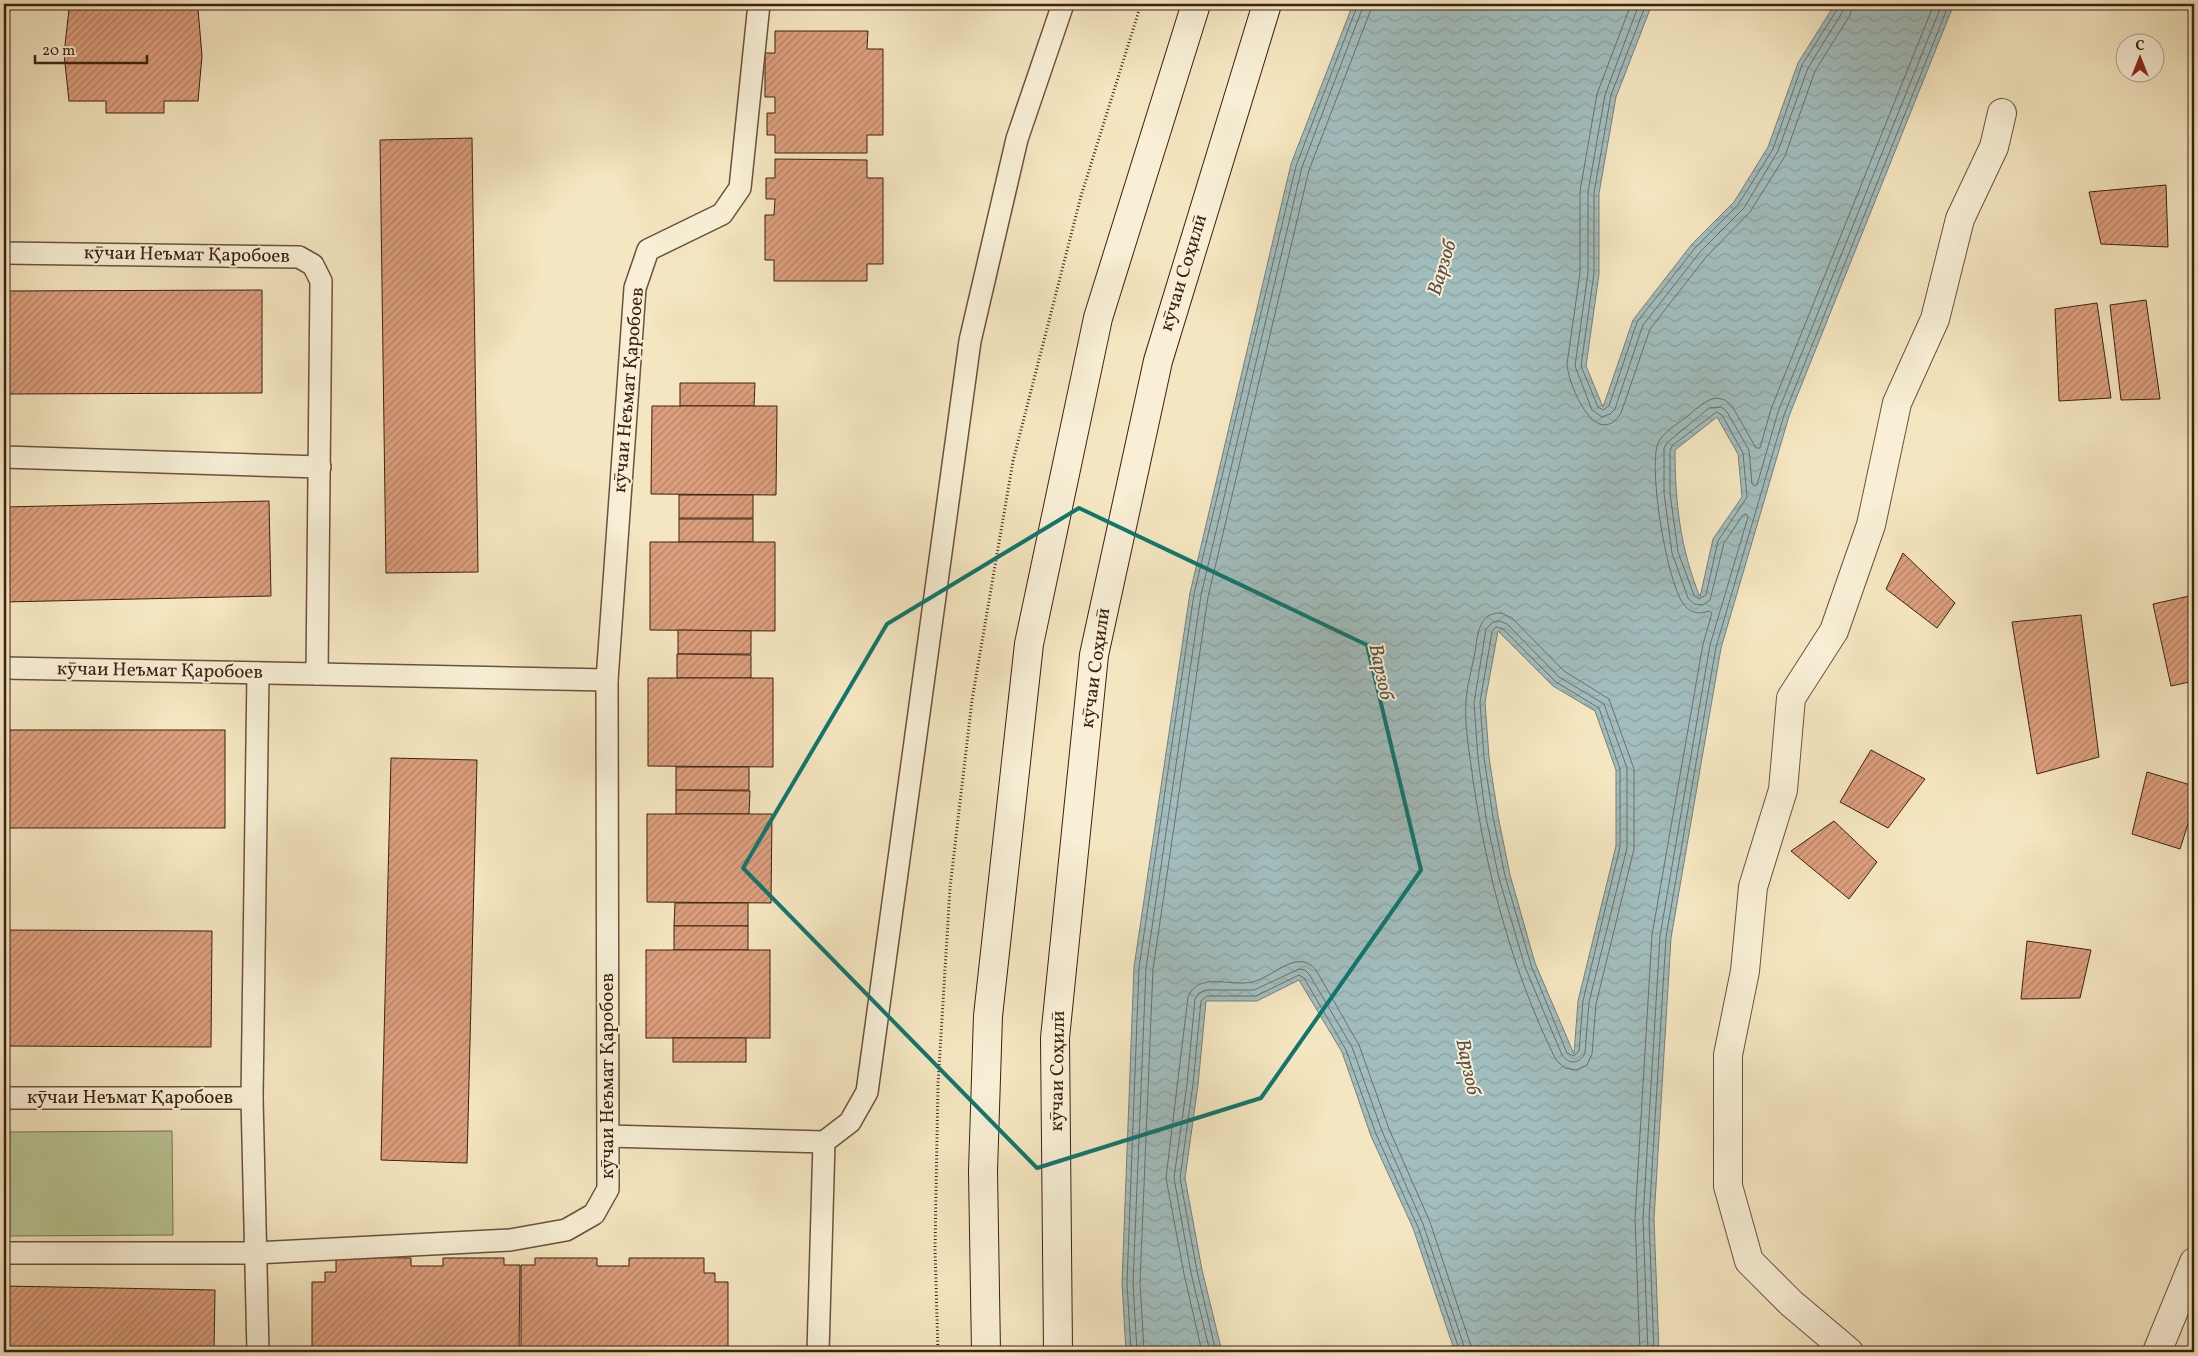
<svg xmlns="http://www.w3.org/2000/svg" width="2198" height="1356" viewBox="0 0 2198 1356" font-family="Vollkorn,serif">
<defs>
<pattern id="water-waves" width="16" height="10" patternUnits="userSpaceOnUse" patternTransform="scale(1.25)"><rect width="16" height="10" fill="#a1bdbd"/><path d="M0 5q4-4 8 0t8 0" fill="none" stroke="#8ca2a1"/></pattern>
<pattern id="building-hatch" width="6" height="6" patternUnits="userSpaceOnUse" patternTransform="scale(1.25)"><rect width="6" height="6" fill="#dc9f7d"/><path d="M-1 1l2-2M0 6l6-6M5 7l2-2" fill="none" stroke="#b48165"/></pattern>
</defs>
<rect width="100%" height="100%" fill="#f4e6c0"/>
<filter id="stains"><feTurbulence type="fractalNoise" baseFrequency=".004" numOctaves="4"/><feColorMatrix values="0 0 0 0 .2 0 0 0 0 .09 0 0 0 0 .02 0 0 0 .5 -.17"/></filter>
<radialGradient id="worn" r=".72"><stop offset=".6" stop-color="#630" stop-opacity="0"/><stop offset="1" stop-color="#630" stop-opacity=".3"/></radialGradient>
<polygon fill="#b9c695" stroke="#7a7454" points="172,1131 173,1235 9,1236 8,1132"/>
<path fill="url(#water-waves)" stroke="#797f79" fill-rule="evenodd" d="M1353,4H1652L1616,97L1599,193V274L1586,366L1603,407L1633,320L1692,244L1734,202L1768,147L1798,63L1835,4H1954L1789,416L1721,648L1671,938L1654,1219L1659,1352H1455L1413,1228L1371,1136L1342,1052L1299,980L1257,1001H1206L1198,1085L1185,1178L1202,1270L1222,1352H1126L1122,1283L1134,967L1190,593L1291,164ZM1717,417L1738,454L1742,497L1713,539L1700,597C1680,548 1675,502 1675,450ZM1498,631L1553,686L1595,711L1616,770V846L1578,1001L1574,1054L1535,963L1510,875L1498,816L1489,757L1485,702Z"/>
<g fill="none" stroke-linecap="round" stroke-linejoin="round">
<g stroke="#6e6f68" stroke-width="1">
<path d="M1631,4L1597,94L1580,191V273L1567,364C1568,384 1596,452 1621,413L1650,329L1706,257L1750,212L1785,156L1815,71L1850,15L1852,4"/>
<polyline points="1639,4 1605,95 1588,192 1588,273 1575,366 1592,410 1602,417 1610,414 1615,409 1643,325 1700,252 1744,208 1778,151 1808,68 1843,11 1845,4"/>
<polyline points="1646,4 1611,95 1594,193 1594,273 1581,366 1598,407 1603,410 1609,406 1637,322 1695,248 1738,205 1773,149 1802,65 1838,8 1839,4"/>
<polygon points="1717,412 1722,415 1743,453 1747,497 1718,541 1706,595 1699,599 1694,595 1678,552 1670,493 1670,451 1672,446"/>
<path d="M1501,613L1512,618L1564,671L1609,699L1634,769V849L1596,1004L1592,1054L1587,1065L1576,1070L1565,1068L1556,1060C1513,973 1487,876 1473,780C1470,755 1464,726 1466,701C1467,685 1472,668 1475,652C1478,635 1478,612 1501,613Z"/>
<path d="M1500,621L1507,624L1559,677L1604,704L1627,768V848L1589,1002L1585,1053C1580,1064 1569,1065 1562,1055L1525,967L1499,878L1486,818L1478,758L1474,703L1486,629L1492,623Z"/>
<polygon points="1496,627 1503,629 1556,682 1599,708 1620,769 1620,847 1583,1001 1579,1051 1574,1056 1567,1053 1531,965 1505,876 1493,817 1484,758 1480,702 1492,632"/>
<polyline points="1131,1352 1127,1283 1139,968 1194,594 1296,166 1358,4"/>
<polyline points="1137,1352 1133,1283 1146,968 1201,595 1302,167 1364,4"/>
<polyline points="1144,1352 1140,1282 1153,969 1208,597 1309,170 1370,12 1371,4"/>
<path d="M1202,1352L1184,1274L1166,1178L1188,997C1198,971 1232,987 1252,982C1273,978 1297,947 1316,970L1359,1045L1389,1129L1430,1222L1473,1352"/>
<polyline points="1210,1352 1191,1273 1174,1178 1187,1084 1195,999 1199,993 1206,990 1254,990 1299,969 1305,970 1309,974 1352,1047 1382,1131 1423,1224 1466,1352"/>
<polyline points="1216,1352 1197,1271 1180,1178 1193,1084 1201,1001 1207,996 1256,996 1299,975 1304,978 1346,1050 1376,1134 1418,1227 1460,1352"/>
<path d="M1640,1352L1635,1219L1652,935L1703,644L1712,613L1709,611C1701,614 1692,614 1685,606C1667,586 1648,468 1658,443C1663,432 1679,423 1689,415C1697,408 1706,399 1717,398L1725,400L1732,406L1756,448H1760L1771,409L1934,4"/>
<polyline points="1648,1352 1643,1219 1660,936 1710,645 1748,517 1746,514 1743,515 1724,543 1710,600 1703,605 1694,604 1688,598 1672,553 1664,493 1664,448 1668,442 1709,408 1721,407 1727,412 1749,450 1752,484 1754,486 1757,485 1778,412 1942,4"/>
<polyline points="1654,1352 1649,1219 1666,937 1716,647 1784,415 1949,4"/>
</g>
</g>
<g fill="url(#building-hatch)" stroke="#3c2112">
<rect x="4" y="4" width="34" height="5"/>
<polygon points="105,4 164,4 164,9 198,9 202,56 198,101 164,101 164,113 106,113 106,101 69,101 64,54 69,9 105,9"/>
<rect x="229" y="4" width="58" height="3"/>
<polygon points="775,31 868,31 867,49 883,49 883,135 867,135 867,153 775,153 775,135 767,135 767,113 775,113 775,97 765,97 765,53 775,53"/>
<polygon points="472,138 478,572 386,573 380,140"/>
<polygon points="775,159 867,160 867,178 883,178 883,264 867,264 867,281 774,281 774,260 765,260 765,215 774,215 775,199 766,199 766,178 775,178"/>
<polygon points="2166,185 2168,247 2101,244 2089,192"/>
<polygon points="262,290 262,393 4,394 4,291"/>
<polygon points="2146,300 2160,399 2121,400 2110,305"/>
<polygon points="2097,303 2111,398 2059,401 2055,309"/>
<polygon points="680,383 755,383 754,406 680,406"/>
<polygon points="652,406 777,406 776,495 651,494"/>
<rect x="679" y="495" width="74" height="23"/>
<polygon points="269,501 271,596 4,602 4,507"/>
<rect x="679" y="519" width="74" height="23"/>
<polygon points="650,542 775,542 775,631 650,630"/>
<polygon points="1903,553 1955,603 1937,628 1886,589"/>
<polygon points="2194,595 2194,681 2171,686 2153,604"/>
<polygon points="2081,615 2099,757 2037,774 2012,622"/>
<polygon points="678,630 751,631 751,654 678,654"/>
<polygon points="677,654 751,655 751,678 677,678"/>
<polygon points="648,678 773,678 773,767 648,766"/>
<rect x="4" y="730" width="221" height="98"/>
<polygon points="1871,750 1925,779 1888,828 1840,802"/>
<polygon points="391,758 477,760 467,1163 381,1160"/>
<rect x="676" y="767" width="73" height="23"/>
<polygon points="2147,772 2194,786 2194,805 2180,849 2132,834"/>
<polygon points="676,790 750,791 749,814 676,814"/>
<polygon points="647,814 772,814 771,903 647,902"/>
<polygon points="1834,821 1877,862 1849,899 1791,851"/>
<polygon points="675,903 748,903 748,926 674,926"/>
<rect x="674" y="926" width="74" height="24"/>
<polygon points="4,930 212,931 211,1047 4,1046"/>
<polygon points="2027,941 2091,950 2080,998 2021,999"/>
<rect x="646" y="950" width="124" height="88"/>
<rect x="673" y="1038" width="73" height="24"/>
<polygon points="336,1257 411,1258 411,1266 443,1266 443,1258 504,1258 504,1265 520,1265 519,1352 312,1352 312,1282 325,1282 325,1272 336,1272"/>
<polygon points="535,1258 597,1258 597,1266 629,1266 629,1258 704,1258 704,1273 715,1273 715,1282 728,1282 728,1352 521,1352 521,1265 535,1265"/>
<polygon points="4,1286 215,1290 214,1352 4,1352"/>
</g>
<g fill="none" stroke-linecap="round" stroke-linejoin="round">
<defs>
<g id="lane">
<polyline points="4,253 299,257 313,265 321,281 317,674 4,668"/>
<polyline points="4,457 320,467"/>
<polyline points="317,674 607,680"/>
<polyline points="4,1098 252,1098 258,1352"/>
<polyline points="252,1098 258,673"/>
<polyline points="608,1136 824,1142 850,1122 867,1092 970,341 1017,139 1063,4"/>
<polyline points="4,1253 255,1253 510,1240 566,1230 594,1214 608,1189 607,680 635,288 648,250 722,214 740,188 759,4"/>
<polyline points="818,1352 824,1142"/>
</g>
<g id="street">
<polyline points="1849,1352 1791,1303 1749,1261 1728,1186 1728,1055 1745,971 1753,887 1783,790 1791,698 1834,631 1871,525 1897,403 1935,319 1960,219 1994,147 2002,113"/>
<polyline points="2157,1352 2194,1262"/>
</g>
<g id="secondary">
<polyline points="986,1352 983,1171 988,1016 1029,644 1098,318 1196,4"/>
<polyline points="1058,1352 1055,1038 1094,655 1158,361 1267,4"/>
</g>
</defs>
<use href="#lane" stroke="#6a523e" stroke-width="24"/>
<use href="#street" stroke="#6a523e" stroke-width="30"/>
<use href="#secondary" stroke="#3c2112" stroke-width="30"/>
<polyline stroke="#3c2112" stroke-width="3" stroke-dasharray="1 2.5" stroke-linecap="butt" points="938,1352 935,1248 938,1084 950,888 972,700 1013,461 1081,196 1141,4"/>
<use href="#lane" stroke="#f8efd6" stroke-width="21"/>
<use href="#street" stroke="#f8efd6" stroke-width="28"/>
<use href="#secondary" stroke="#f8efd6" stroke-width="28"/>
</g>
<path fill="none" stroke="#0f766e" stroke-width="4" stroke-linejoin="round" d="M1079,508L1367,645L1421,870L1261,1098L1037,1168L743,868L887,624Z"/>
<g text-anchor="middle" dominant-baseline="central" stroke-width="4" stroke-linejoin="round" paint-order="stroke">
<g font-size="19" fill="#3c2112" stroke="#f8efd6">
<text transform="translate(187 255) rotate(1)">кӯчаи Неъмат Қаробоев</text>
<text transform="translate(1184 273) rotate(-73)">кӯчаи Соҳилӣ</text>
<text transform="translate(629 390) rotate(-85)">кӯчаи Неъмат Қаробоев</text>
<text transform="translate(1096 668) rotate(-82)">кӯчаи Соҳилӣ</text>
<text transform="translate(160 671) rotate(1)">кӯчаи Неъмат Қаробоев</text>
<text transform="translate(1058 1071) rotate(-89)">кӯчаи Соҳилӣ</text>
<text transform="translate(608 1076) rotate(-90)">кӯчаи Неъмат Қаробоев</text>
<text x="130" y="1098">кӯчаи Неъмат Қаробоев</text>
</g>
<g font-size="20" font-style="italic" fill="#5a5045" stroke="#f8efd6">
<text transform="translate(1443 268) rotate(-73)">Варзоб</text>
<text transform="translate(1380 672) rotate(78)">Варзоб</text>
<text transform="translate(1467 1067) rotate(78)">Варзоб</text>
</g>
</g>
<rect width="2198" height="1356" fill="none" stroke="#f4e6c0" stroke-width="20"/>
<rect x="5" y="5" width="2188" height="1346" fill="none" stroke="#3c2112" stroke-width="2.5"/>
<rect x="10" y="10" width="2178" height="1336" fill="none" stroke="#3c2112"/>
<g transform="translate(2140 58)"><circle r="24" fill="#f8efd6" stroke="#ad9d88"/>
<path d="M0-4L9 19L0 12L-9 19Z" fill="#8f2418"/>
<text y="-8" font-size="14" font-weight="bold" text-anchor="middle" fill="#3c2112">С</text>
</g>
<path d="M35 55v8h112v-8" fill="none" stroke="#3c2112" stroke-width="2.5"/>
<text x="42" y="55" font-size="15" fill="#3c2112" stroke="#f8efd6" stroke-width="4" paint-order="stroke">20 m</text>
<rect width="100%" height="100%" filter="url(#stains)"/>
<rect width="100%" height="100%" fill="url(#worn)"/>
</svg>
